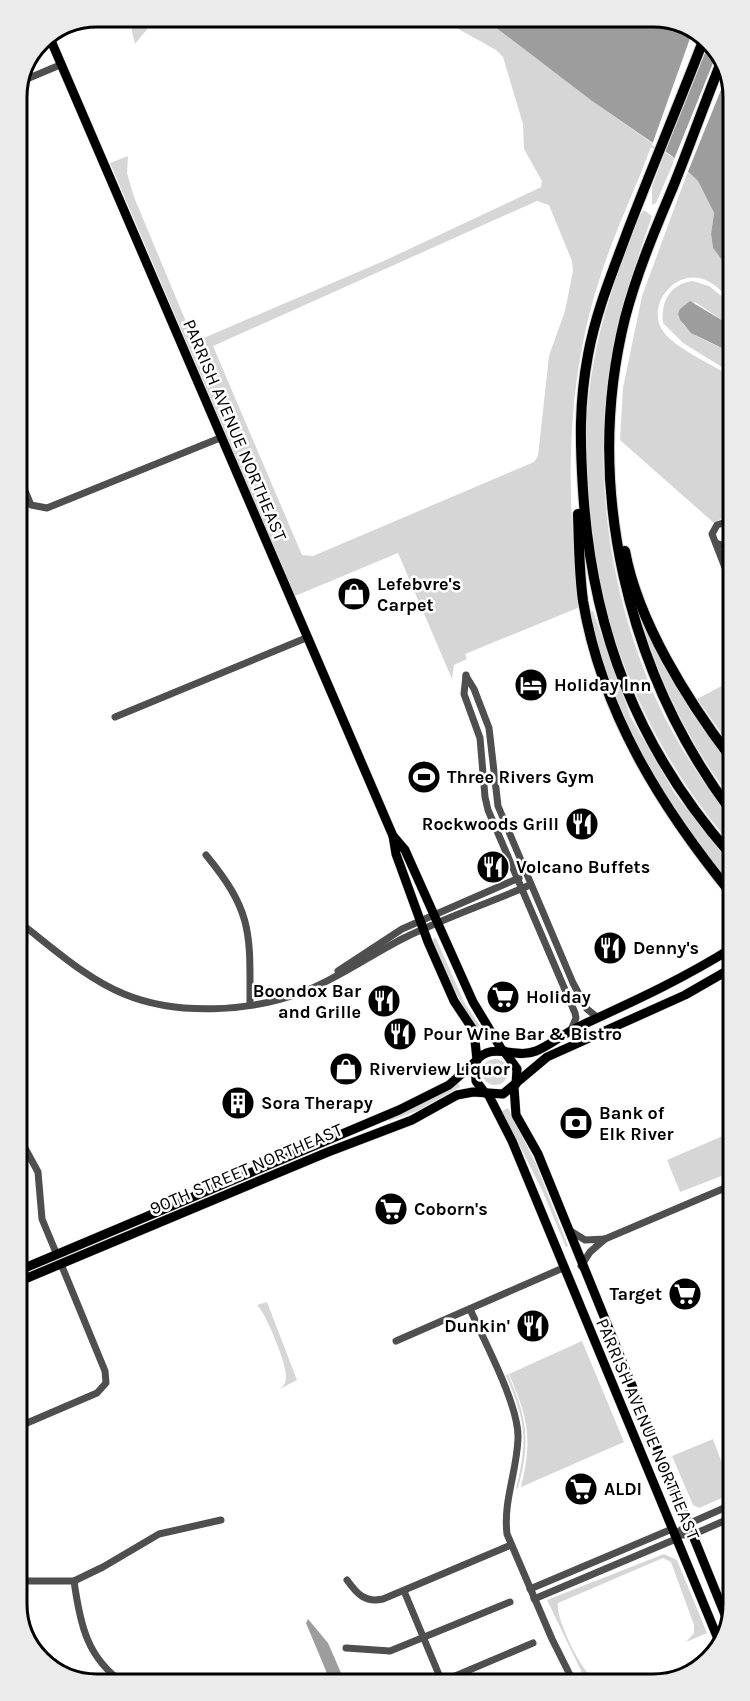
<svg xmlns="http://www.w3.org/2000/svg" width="750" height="1701" viewBox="0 0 750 1701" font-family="Karla,sans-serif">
<rect width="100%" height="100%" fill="#fff"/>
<g fill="#d6d6d6" fill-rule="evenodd">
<polygon points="97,17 151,17 129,20 128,17 61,31"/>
<polygon points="168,17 200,17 148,28 135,44 130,23"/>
<path d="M437,17H482L592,101L675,159L656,203L652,205V187L664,155L651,147C634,193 611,239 597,287C565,391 566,500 580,607L465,654L467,659L454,665L452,679L398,553L295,596L110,163L128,156L127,173L134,197L192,336L199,340L386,260L535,190L541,187L542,181L524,149L523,124L503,57L496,50ZM537,201L549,205L572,261L573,271L565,311L549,356L538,456L534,462L313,556L302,555L213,346Z"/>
<path d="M688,171L698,181L714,213L711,234L713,248L730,271V298C722,292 713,282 703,279C676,270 648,302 661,328C671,347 712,364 730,376V517H724L714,523L620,440L623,388L642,296Z"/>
<path d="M644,210L652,216C636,262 621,307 612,355C591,471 609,594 657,701C670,730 687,758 705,784C712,795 726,808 731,821C733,827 731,837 731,844C603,697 549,482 611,294C617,276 634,220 644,210Z"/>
<path d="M693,281L709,286L730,303V325L695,302L678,314C683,335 713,343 730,352V372L683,343L663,323C661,301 670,284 693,281Z"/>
<polygon points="593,611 631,718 675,794 731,865 731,883 707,856 675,811 628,734 606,675 589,612"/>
<path d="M644,619L686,700L731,769V798C690,745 661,684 641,620Z"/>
<polygon points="731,681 731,747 697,699"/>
<polygon points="436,938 464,1002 486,1035 480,1037 449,980 432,939"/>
<circle cx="495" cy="1072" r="13"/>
<polygon points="458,1082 460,1087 417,1111 389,1121 388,1119"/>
<polygon points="508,1108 536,1164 568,1246 566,1247 542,1190 502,1111"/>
<polygon points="732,1132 732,1172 680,1192 667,1160"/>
<path d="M267,1302L297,1380L280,1389C284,1385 286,1383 286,1377C287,1365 266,1313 257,1305Z"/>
<path d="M582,1341L624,1442L521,1487C533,1439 528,1418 509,1374Z"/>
<path d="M508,1374C527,1419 531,1440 518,1488L516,1489C528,1438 526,1423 506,1375Z"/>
<polygon points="713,1439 733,1493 699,1508 693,1505 672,1456"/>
<path d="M664,1554L677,1560L707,1633L686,1642L694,1633V1625L671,1562L663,1558L558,1603C555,1616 578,1664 589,1674C593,1678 597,1677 603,1678L586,1681L547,1600Z"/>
</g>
<g fill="#9d9d9d">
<polygon points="482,17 659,17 702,33 729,71 730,271 713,248 711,234 714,213 698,181 672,156 592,101"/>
<polygon points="690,301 730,325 730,352 691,333 680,320 678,314 680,309"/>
<polygon points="308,1619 328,1643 345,1682 331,1683 306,1623"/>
</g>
<g fill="#fff">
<polygon points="693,30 702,33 709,43 664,154 652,145"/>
<polygon points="717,53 729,70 687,174 673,162"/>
</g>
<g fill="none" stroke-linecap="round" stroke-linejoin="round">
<defs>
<g id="major">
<polyline points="49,36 393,836 396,854 428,942 454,1001 474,1031 477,1060"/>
<polyline points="393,836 405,850 473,1002 502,1050"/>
<polyline points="504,1051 517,1069 516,1084"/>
<polyline points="514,1087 516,1115 538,1154 728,1622"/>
<path d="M485,1093L476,1081L475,1062C492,1040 514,1060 536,1051C551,1045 564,1033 580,1026C632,1002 683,979 732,948"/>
<polyline points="488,1094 512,1141 721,1646"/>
<polyline points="20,1270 399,1110 449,1085 475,1062"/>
<polyline points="20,1281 328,1152 412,1120 457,1095 473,1092 503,1094 547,1057 685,995 732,968"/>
</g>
<g id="highway">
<path d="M705,36C680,101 653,165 628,230C613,271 596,311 588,355C579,403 580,442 583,490C592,631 637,748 731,855"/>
<path d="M722,60C705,102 690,145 673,187C655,230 637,272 625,318C583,487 628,673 731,811"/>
<path d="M578,514C579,543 579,572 583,601C602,713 661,807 731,893"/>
<path d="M625,551C638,622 688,701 731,758"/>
<polyline points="728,950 732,945"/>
</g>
</defs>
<use href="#major" stroke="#dbdbdb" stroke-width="10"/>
<use href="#highway" stroke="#dbdbdb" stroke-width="12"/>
<g stroke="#4f4f4f" stroke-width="7">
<polyline points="22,81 60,65"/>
<polyline points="18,474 31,505 47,508 220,438"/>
<polyline points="730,525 726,522 717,525 712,534 731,583"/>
<polyline points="716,543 724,546 730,543"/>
<polyline points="466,675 464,694 480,738 485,797 488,810 575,1013 576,1018 571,1030"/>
<polyline points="466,676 474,689 489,728 498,806 573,983 587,1009 598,1018"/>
<polyline points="115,717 306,638"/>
<path d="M206,855C253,912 250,933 250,1004"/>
<path d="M19,922C52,947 85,978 124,994C177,1016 250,1012 303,992C339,978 370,955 404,938C444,918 489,903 530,885"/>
<polyline points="338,971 402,929 519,878"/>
<polyline points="20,1139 38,1172 42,1219 57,1255"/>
<polyline points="569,1230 585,1240 605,1239 590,1252 581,1266"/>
<polyline points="605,1239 732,1185"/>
<path d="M470,1309C484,1341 519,1405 518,1438C517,1472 503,1501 507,1534L552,1639L573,1681"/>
<polyline points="396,1341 563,1268"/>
<polyline points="20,1426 97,1393 106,1383 105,1371 61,1264"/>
<polyline points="675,1535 688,1524 733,1504"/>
<polyline points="675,1535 692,1535 733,1517"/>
<path d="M347,1580C357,1594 365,1603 383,1599L511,1545"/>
<polyline points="21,1581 74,1581 103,1567 159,1534 221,1520"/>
<path d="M74,1581C80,1624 87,1659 125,1684"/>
<polyline points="530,1589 672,1529"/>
<polyline points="404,1591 442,1682"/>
<polyline points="534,1599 676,1539"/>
<polyline points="346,1648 390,1651 510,1602"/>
<polyline points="441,1682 533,1643"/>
</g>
<use href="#major" stroke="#000" stroke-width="9"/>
<use href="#highway" stroke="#000" stroke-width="10"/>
</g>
<defs>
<symbol id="shop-disc" viewBox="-11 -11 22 22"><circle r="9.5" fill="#000" stroke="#fff"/><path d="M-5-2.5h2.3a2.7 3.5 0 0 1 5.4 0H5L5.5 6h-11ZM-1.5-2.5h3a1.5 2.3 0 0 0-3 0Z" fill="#fff"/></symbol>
<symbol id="hotel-disc" viewBox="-11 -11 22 22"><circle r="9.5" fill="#000" stroke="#fff"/><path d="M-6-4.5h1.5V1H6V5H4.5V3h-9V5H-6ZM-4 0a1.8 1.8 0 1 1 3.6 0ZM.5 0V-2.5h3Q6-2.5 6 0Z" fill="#fff"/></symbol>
<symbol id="stadium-disc" viewBox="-11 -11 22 22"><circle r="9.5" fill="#000" stroke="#fff"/><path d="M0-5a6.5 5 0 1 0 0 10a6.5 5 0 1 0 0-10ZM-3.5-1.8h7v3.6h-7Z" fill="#fff"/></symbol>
<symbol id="restaurant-disc" viewBox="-11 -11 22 22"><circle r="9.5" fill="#000" stroke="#fff"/><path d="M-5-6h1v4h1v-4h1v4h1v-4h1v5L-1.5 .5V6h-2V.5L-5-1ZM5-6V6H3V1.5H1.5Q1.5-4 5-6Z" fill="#fff"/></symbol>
<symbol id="supermarket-disc" viewBox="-11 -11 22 22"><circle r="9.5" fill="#000" stroke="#fff"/><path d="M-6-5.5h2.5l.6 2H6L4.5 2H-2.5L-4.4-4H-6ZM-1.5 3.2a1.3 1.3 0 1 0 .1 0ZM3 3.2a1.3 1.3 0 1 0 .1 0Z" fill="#fff"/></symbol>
<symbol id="building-disc" viewBox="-11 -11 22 22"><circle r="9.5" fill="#000" stroke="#fff"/><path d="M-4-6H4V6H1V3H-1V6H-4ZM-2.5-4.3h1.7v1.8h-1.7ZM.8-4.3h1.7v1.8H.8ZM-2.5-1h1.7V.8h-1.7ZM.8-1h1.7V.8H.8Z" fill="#fff"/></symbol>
<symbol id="bank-disc" viewBox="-11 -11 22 22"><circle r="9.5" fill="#000" stroke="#fff"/><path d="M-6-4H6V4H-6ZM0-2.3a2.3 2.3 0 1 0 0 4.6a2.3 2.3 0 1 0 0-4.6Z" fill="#fff"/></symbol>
</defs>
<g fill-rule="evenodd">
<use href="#shop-disc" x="335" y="575" width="38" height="38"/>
<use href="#hotel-disc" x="512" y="666" width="38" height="38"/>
<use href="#stadium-disc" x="405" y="758" width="38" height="38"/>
<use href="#restaurant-disc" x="563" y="805" width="38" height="38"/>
<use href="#restaurant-disc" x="474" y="848" width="38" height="38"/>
<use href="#restaurant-disc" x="591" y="929" width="38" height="38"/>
<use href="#supermarket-disc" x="484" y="978" width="38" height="38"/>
<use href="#restaurant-disc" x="365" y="982" width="38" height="38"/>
<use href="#restaurant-disc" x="381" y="1015" width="38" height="38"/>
<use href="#shop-disc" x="327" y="1050" width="38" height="38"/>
<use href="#building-disc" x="219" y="1084" width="38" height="38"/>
<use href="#bank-disc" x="557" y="1104" width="38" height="38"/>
<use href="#supermarket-disc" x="372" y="1190" width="38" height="38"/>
<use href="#supermarket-disc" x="666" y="1275" width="38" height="38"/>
<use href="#restaurant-disc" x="514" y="1307" width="38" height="38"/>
<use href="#supermarket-disc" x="562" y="1470" width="38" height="38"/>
</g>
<g text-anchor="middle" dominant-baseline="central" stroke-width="5" stroke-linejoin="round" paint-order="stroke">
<g font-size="18" fill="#000" stroke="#fff">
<text transform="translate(235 430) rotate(67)">PARRISH AVENUE NORTHEAST</text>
<text transform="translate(246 1169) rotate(-23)">90TH STREET NORTHEAST</text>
<text transform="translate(648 1429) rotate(67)">PARRISH AVENUE NORTHEAST</text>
</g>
<g font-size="18" font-weight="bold" fill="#000" stroke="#fff" text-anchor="start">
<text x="377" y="584">Lefebvre's<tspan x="377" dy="21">Carpet</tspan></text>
<text x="554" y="685">Holiday Inn</text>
<text x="447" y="777">Three Rivers Gym</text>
<text x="559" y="824" text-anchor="end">Rockwoods Grill</text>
<text x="516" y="867">Volcano Buffets</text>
<text x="633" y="948">Denny's</text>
<text x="361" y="991" text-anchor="end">Boondox Bar<tspan x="361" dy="21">and Grille</tspan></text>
<text x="526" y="997">Holiday</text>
<text x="423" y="1034">Pour Wine Bar &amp; Bistro</text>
<text x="369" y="1069">Riverview Liquor</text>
<text x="261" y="1103">Sora Therapy</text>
<text x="599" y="1113">Bank of<tspan x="599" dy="21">Elk River</tspan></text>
<text x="414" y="1209">Coborn's</text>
<text x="662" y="1294" text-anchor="end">Target</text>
<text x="510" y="1326" text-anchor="end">Dunkin'</text>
<text x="604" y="1489">ALDI</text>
</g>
</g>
<path d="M0 0H750V1701H0ZM97 27H653A70 70 0 0 1 723 97V1604A70 70 0 0 1 653 1674H97A70 70 0 0 1 27 1604V97A70 70 0 0 1 97 27Z" fill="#ebebeb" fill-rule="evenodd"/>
<path fill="none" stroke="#000" stroke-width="3" d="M97 27H653A70 70 0 0 1 723 97V1604A70 70 0 0 1 653 1674H97A70 70 0 0 1 27 1604V97A70 70 0 0 1 97 27Z"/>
</svg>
